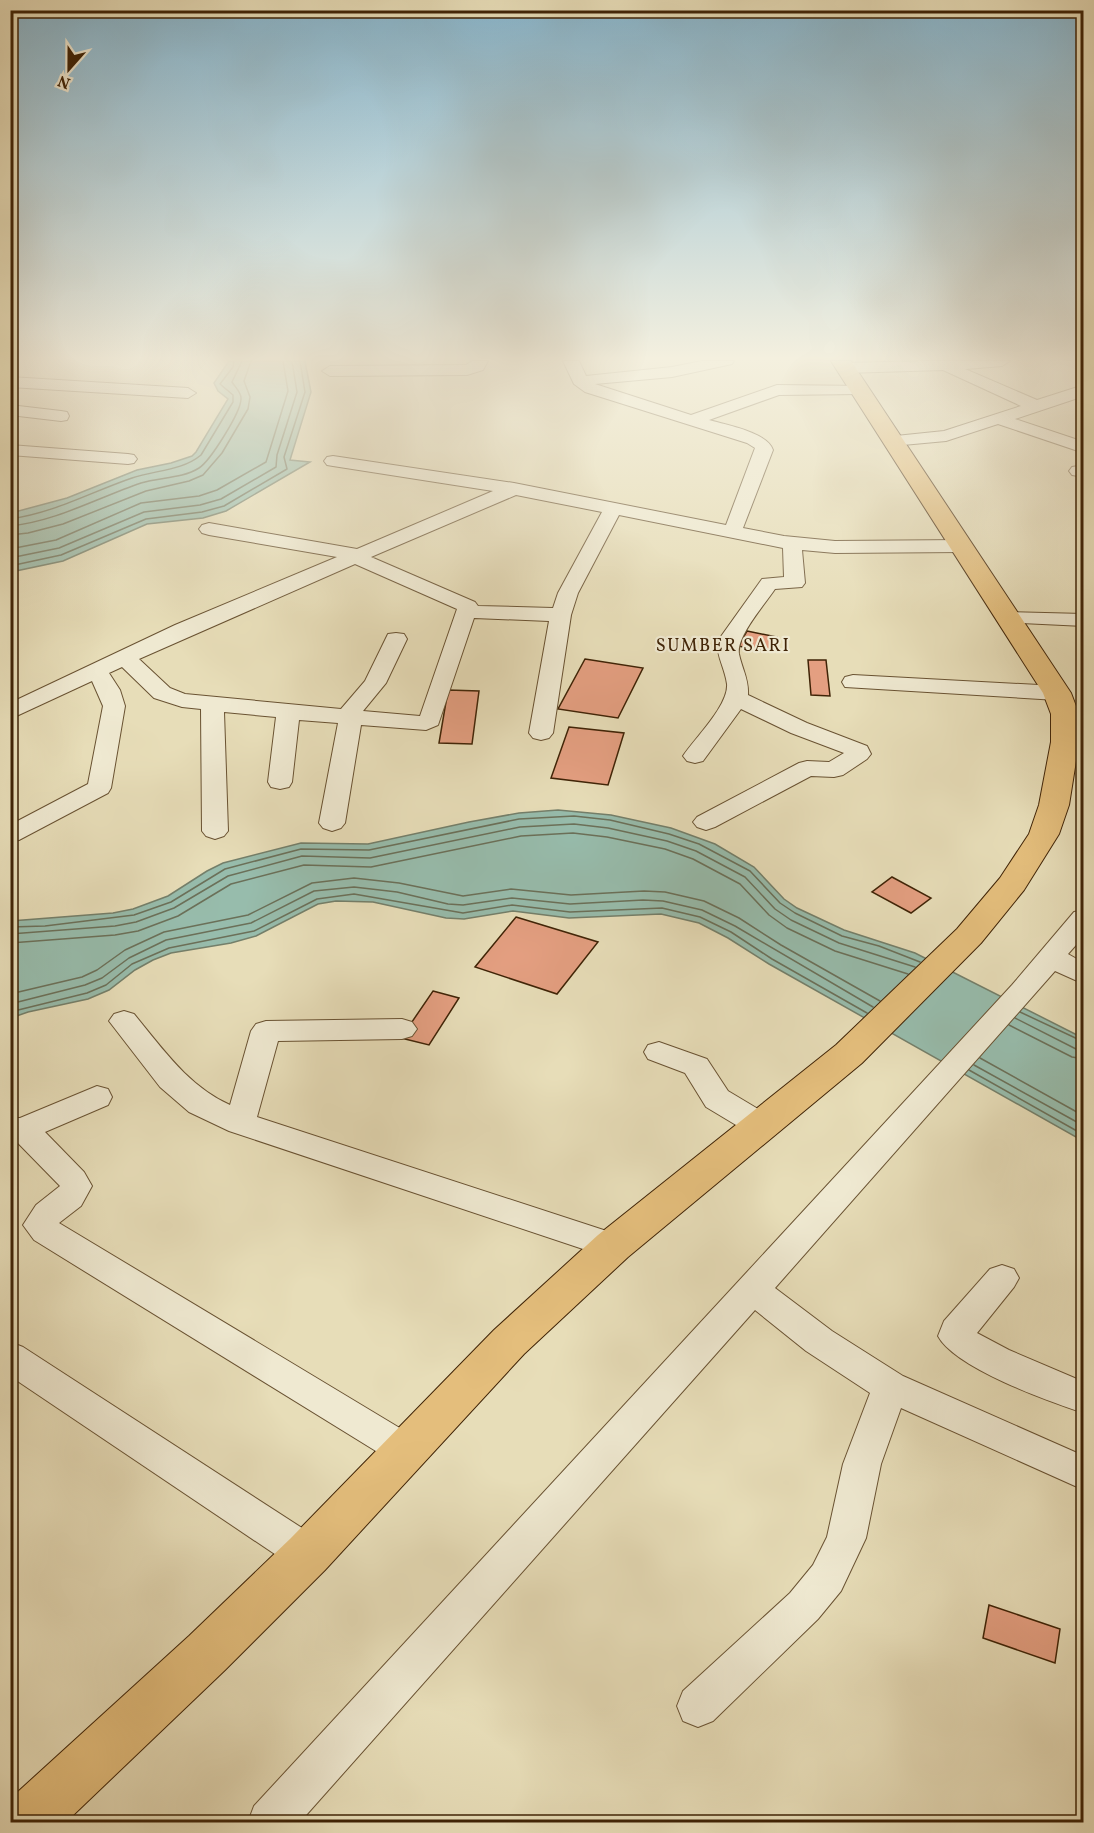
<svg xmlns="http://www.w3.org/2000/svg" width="1094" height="1833" viewBox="0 0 1094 1833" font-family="Vollkorn,serif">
<rect width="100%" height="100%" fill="#e7ddb8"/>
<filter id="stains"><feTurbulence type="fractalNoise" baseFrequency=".00333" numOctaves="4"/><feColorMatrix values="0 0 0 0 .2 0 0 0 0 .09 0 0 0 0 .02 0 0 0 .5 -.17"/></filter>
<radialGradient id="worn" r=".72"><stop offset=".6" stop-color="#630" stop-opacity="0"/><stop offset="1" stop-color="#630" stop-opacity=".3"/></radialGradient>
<g fill="#97bcac" stroke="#747f6a" stroke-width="1.5">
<polygon points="229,361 305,361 311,392 290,460 310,462 226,511 203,518 147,524 63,561 11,572 11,513 67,498 137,470 171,463 192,456 196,452 228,399 218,391 214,383"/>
<polygon points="558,810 611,815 671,828 715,844 754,867 784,899 797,908 844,930 915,953 1083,1038 1083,1141 769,964 728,938 699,923 661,914 569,918 513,911 464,919 446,918 373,902 336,901 318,904 256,936 231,943 171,953 153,960 135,970 109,990 88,999 28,1012 11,1018 11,921 113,913 133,909 168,896 207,871 223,863 301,843 368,844 469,822 519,813"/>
</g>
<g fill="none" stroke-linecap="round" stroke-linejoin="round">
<g stroke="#6b7059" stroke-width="1.5">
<path d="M10,519C54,513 91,492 132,478C155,470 182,471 201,455L233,402V395L220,384L233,367L234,361"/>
<path d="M10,526C57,521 97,498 141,483C159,477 182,479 199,468C210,461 242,411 241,398C241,392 235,387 232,382L242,361"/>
<polyline points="10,535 28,533 63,524 146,491 189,481 203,475 222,453 248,409 250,397 244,381 251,361"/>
<polyline points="10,549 56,540 141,503 199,496 217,490 266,462 288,391 283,361"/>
<polyline points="10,558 59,548 144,512 200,505 221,499 276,467 277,455 297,392 292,361"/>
<polyline points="10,566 61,555 146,519 202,512 224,506 287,469 284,457 305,392 300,361"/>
<polyline points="10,927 45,926 134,915 171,902 225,869 301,849 369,850 519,819 574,816 610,820 669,834 699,844 750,871 780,903 795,913 842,936 879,946 920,962"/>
<polyline points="10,934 115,926 136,922 174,908 228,876 302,856 370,858 520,827 574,824 608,828 667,841 696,851 745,877 775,909 791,920 839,943 915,967"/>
<polyline points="10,943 115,935 138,931 178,916 231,884 304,865 371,867 521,836 573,833 607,837 665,849 693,859 740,884 769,915 787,928 835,951 908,974"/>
<polyline points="10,994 82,977 97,970 125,950 164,932 248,915 312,883 354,878 399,883 463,896 511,889 571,895 644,891 665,892 704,901 739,918 781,945 880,1001"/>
<polyline points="10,1004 85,985 102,978 129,958 166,940 251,923 314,891 354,887 397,892 448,904 463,905 512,898 570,904 643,900 663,901 702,910 735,926 873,1007"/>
<polyline points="10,1012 87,993 106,985 132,964 169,948 254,931 317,899 354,894 463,913 512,905 570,912 662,908 700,917 731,932 772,959 867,1013"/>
<polyline points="1020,1012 1084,1042"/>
<polyline points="1015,1018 1076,1049 1084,1050"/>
<polyline points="1009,1025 1072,1057 1084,1059"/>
<polyline points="980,1058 1084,1116"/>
<polyline points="974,1065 1084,1126"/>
<polyline points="969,1070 1084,1135"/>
</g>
</g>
<g fill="#e49f81" stroke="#3f2306" stroke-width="1.5">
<polygon points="747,631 777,637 769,652 738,646"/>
<polygon points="585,659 643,668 618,718 558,709"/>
<polygon points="808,660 826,660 830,696 811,695"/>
<polygon points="448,690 479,691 472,744 439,743"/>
<polygon points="569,727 624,733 608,785 551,778"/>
<polygon points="892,877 931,898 911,913 872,892"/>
<polygon points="516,917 598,942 557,994 475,967"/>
<polygon points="433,991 459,998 429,1045 401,1038"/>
<polygon points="989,1605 1060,1629 1055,1663 983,1638"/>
</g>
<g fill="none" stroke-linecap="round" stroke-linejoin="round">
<defs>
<g id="minor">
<polygon points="472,361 488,361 483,370 467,375 330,376 322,371 330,366 466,365"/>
<path d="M563,361H579L586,376L672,367L702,361H734L732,364L672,377L595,384L691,415L777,385L865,386L867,389L859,394L779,395L709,420C726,425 767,432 773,450L743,528L784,536L835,541L962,540L969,542L972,546L969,550L962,552L835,553L802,550L805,583L802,587L775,589C765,604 736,637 739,654C742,669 749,679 748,695L807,723L867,746L871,754L867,759L843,775L834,777L811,776L715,827L706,830L697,827L693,822L697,817L799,763L807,761L829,762L844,753L791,733L741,709L703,761L695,763L687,761L683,756C695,738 729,705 727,684C725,669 717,657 717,642L762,579L784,577L783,548L619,515L578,593L571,615L553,733L549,738L541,740L533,738L529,733L549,621L474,618L438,725L426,730L361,725L345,823L341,828L332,831L323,828L319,823L338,723L299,720L292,782L289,787L280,789L271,787L268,782L276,717L224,712L228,831L224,836L215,839L206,836L202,831L201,709L182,707L154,698L122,667L109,673L120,690L125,706L111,788L108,793L19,840L10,842V825L88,784L103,706L92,681L10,719V703L175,625L337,557L209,535L202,533L199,529L202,525L209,523L357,549L493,491L333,466L327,465L324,461L327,457L333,456L514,483L726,525L755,448L747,443L585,392L574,384ZM516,495L602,512L558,593L553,608L478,606L475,602L371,557ZM355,564L457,609L420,716L363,711L386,683L407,639L404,634L396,633L388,634L365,681L341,709L185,694L170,688L139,659Z"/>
<polygon points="928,361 1010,361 1002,366 965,369 1037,400 1084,385 1084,396 1015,419 1084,442 1084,453 998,424 946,441 892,446 886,445 883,441 886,437 944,431 1021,406 943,370 845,373 837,368 845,363"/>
<polygon points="10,377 188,388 196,393 188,398 10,387"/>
<polygon points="10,405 61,411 67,412 69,416 67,420 61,421 10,415"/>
<polygon points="10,445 128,454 134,455 137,459 134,463 128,464 10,455"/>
<polygon points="1078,466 1084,467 1084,477 1072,475 1069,471 1072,467"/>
<polygon points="1008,612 1084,614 1084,626 1001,622 998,618 1001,614"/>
<polygon points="853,675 1057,686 1065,688 1068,693 1065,698 1057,700 845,687 842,682 845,677"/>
<polygon points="1084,910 1084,936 1068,954 1084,963 1084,984 1055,971 775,1288 832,1331 903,1376 1084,1456 1084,1490 901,1408 881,1464 866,1538 841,1591 818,1619 713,1721 698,1727 683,1721 677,1706 683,1691 790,1593 813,1565 827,1537 843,1464 870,1393 806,1351 755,1310 300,1822 248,1822 254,1806 1012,985 1074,912"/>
<path d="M124,1011L134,1014C163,1049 188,1086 230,1105L251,1031L256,1024L266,1021L402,1019L412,1022L417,1029L412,1036L402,1039L278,1041L257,1117L625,1237L630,1246L625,1255L613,1259L229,1131L189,1112L160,1087L109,1021L114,1014Z"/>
<polygon points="659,1042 707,1059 728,1091 773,1118 778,1126 773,1134 762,1137 751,1134 706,1107 685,1073 648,1059 644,1052 648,1045"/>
<polygon points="97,1086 108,1089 112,1097 108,1105 45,1132 84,1172 92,1186 81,1206 59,1223 418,1439 424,1450 418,1461 405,1466 392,1461 34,1240 23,1225 36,1205 60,1186 15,1140 10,1140 10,1118 20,1118"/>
<path d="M1002,1265L1014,1269L1019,1278L1014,1287L977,1333L1009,1350L1084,1382V1413C1048,1401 955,1368 938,1336L944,1321L990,1269Z"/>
<polygon points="10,1342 23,1347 322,1541 328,1554 322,1567 308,1572 294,1567 10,1376"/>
</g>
<polygon id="trunk" points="831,361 851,361 1071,693 1079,714 1079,742 1069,805 1059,834 1024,890 981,943 862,1063 628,1257 524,1354 325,1570 225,1670 66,1822 10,1822 10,1799 189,1636 291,1538 494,1330 598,1235 836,1045 957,929 1000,878 1029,834 1039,805 1051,742 1051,714 1043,693"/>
</defs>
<use href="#minor" stroke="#695232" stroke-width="2"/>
<use href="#trunk" stroke="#3f2306" stroke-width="2"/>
<use href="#minor" fill="#efe9d1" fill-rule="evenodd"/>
<use href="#trunk" fill="#e4be7c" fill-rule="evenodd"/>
</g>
<linearGradient id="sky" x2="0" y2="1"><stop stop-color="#87b7d0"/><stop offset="0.58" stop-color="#f4f0df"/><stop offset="1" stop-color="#f4f0df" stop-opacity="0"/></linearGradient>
<rect width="1094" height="618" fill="url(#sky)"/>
<g text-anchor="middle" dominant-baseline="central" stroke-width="4.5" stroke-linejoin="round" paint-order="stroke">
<g font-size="18" letter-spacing="1.5" fill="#3f2306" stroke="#efe9d1">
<text x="723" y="646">SUMBER SARI</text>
</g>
</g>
<rect width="1094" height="1833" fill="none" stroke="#e7ddb8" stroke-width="36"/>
<rect x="12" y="12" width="1070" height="1809" fill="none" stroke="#3f2306" stroke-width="3"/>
<rect x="18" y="18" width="1058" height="1797" fill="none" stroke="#3f2306" stroke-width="1.5"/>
<g transform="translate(69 69) rotate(201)" stroke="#efe9d1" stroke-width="4.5" paint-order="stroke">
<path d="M0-4.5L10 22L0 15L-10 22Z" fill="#3f2306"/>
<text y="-9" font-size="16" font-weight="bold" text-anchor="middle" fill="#3f2306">N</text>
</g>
<rect width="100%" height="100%" filter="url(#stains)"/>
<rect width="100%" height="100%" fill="url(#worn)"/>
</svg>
